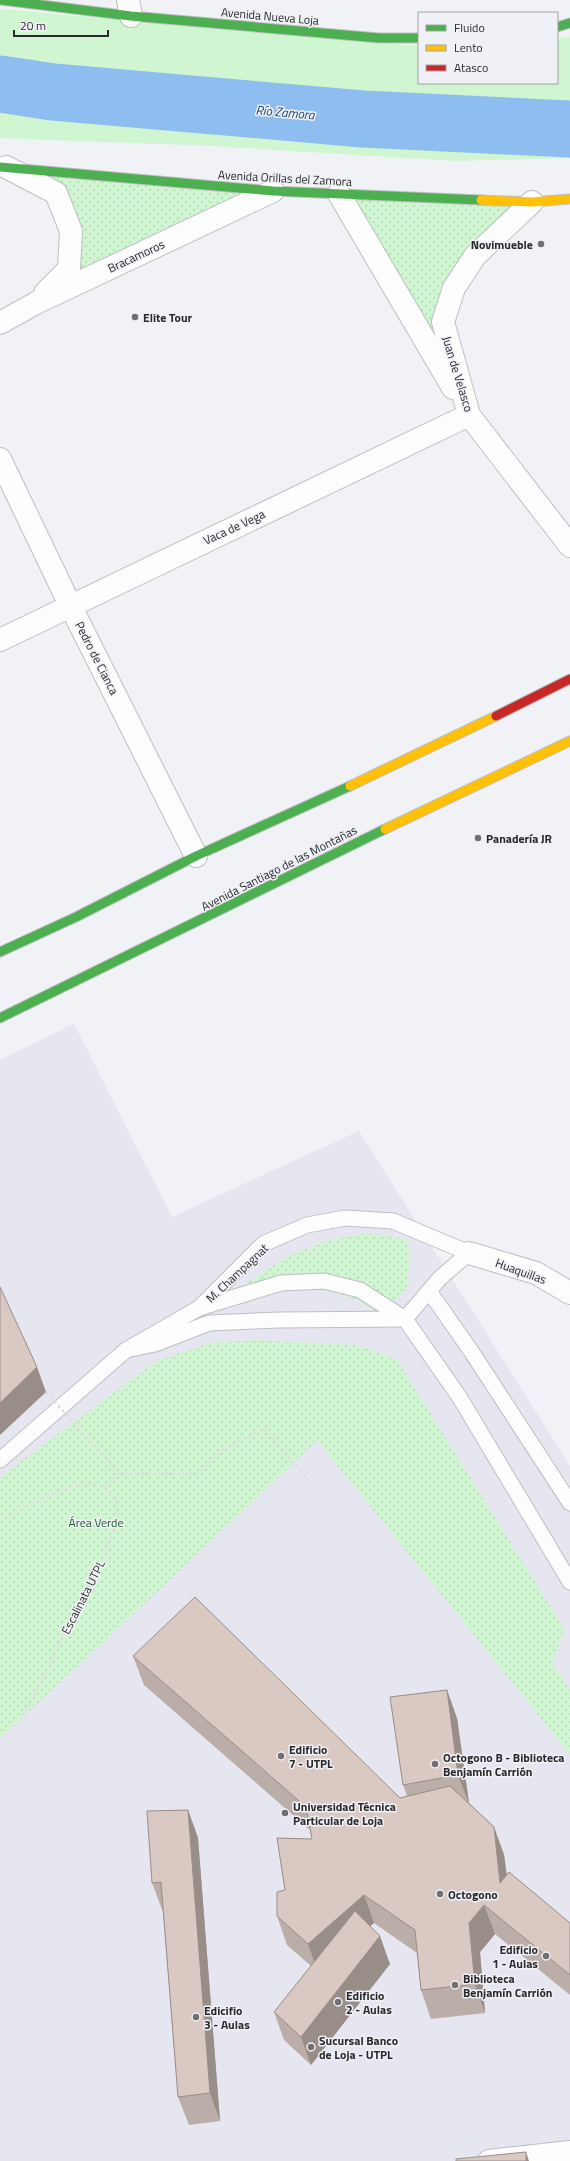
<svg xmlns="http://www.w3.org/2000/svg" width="570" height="2161" viewBox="0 0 570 2161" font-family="'Titillium Web',sans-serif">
<defs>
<pattern id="park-dots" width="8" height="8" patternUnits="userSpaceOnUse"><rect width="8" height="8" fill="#cff5d1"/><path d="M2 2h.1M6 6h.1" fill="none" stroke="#b2d2b4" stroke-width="1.8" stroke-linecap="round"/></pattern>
</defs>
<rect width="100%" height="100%" fill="#f1f2f5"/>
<polygon fill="#e5e6ef" points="74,1024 172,1217 359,1131 570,1466 570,2161 0,2161 0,1060"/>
<polygon fill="#cff5d1" points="0,9 419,46 419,83 557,83 557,39 570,37 570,158 456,161 211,146 0,138"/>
<g fill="url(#park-dots)">
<polygon points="6,167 273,191 36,303 69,269 56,193"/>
<polygon points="339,194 532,202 475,256 436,359"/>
<path d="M364,1234L383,1235L407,1240L410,1260L406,1290L379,1315C344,1282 284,1288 240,1287L289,1256L329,1240Z"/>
<polygon points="256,1340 356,1345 397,1360 564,1629 552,1663 570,1690 570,1754 317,1440 172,1578 0,1738 0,1477 157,1361 210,1343"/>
</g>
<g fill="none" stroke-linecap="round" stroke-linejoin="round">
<polyline stroke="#8ebef0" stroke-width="57" points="0,84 53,92 363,119 570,129"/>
<defs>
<g id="lane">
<polyline points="429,1291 471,1351 570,1503"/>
<polyline points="199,1308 281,1283 324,1281 360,1290 405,1319 460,1398 570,1582"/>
<polyline points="126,1350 199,1308 263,1244 307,1225 345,1218 393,1221 469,1253 440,1278 405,1319"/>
<polyline points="0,1460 126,1350 155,1344 209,1323 279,1320 405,1319"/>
</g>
<g id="street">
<polyline points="128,0 131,16"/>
<polyline points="6,167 56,193 71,231 69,269 45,293"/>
<polyline points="339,194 453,388"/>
<polyline points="532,202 475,256 454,288 443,322 469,415 570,546"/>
<polyline points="0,323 36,303 273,191"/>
<polyline points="0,459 70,605 196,856"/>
<polyline points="0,640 469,415"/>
<polyline points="469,1253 536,1273 570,1293"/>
<polyline points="489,2161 570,2152"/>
</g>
<g id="fast">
<polyline points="1,0 131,16 379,38 419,38"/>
<polyline points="557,27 570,23"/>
<polyline points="0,167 273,191 481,200"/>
<polyline points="0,952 76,917 196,856 350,786"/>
<polyline points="0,1018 385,829"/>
</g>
<g id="slow">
<polyline points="481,200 532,202 570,199"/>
<polyline points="350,786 496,716"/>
<polyline points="385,829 570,741"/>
</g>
<polyline id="jam" points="496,716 570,679"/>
</defs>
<use href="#lane" stroke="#bfbfc2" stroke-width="17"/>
<use href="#street" stroke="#bfbfc2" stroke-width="24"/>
<use href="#fast" stroke="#bfbfc2" stroke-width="11"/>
<use href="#slow" stroke="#bfbfc2" stroke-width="11"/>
<use href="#jam" stroke="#bfbfc2" stroke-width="11"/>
<g stroke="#dedee0" stroke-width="2.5" stroke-dasharray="3 3" stroke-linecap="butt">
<polyline points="106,1488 119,1473 195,1474 227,1448 264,1428 314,1487"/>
<path d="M0,1523C20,1509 71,1480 95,1485C104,1486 109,1491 115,1497L118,1516L101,1564L75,1609L44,1678L23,1714L28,1722"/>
</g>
<use href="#lane" stroke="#fdfdfe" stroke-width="15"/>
<use href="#street" stroke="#fdfdfe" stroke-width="22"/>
<use href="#fast" stroke="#4caf50" stroke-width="9"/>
<use href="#slow" stroke="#ffc107" stroke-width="9"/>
<use href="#jam" stroke="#c62828" stroke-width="9"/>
<polyline stroke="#dedee0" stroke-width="2.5" stroke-dasharray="3 3" stroke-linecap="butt" points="46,1392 119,1473"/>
</g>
<g fill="#bbada7">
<polygon points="133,1656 400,1798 407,1796 403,1785 457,1718 469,1803 494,1827 504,1855 507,1875 570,1923 570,1995 495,1934 480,1952 485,2013 431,2019 421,1990 417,1953 374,1923 370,1926 390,1964 311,2065 284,2040 274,2012 311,1966 287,1945 277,1916 285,1890 312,1839 310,1830 144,1685"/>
<polygon points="188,1810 198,1838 220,2121 189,2125 178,2097 163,1912 152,1883"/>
</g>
<g fill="#998d88">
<polygon points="37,1367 46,1392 0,1435 0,1403"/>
<polygon points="447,1690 457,1718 469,1803 458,1775"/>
<polygon points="188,1810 198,1838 220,2121 210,2093"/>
<polygon points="494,1827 504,1855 511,1911 500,1883"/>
<polygon points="364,1895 374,1923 318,1972 308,1944"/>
<polygon points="484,1905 495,1934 480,1952 485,2013 475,1984 469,1923"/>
<polygon points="380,1936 390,1964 311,2065 301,2037"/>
<polygon points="526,2152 529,2161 526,2161"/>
</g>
<g fill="#dac9c2" stroke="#998d88">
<polygon points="0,1287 37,1367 0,1403"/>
<polygon points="195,1597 400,1798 450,1786 494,1827 500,1883 509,1872 570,1923 570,1975 484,1905 469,1923 475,1984 421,1990 415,1930 364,1895 308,1944 277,1916 277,1892 285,1890 277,1838 312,1839 306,1807 133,1656"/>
<polygon points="447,1690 458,1775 403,1785 390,1697"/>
<polygon points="188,1810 210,2093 178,2097 161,1882 152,1883 147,1811"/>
<polygon points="355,1911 380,1936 301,2037 274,2012"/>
<polygon points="526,2152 526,2161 456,2161 456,2159"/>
</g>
<g fill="#707072" stroke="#f0f1f6" stroke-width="1.5">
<circle cx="541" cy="244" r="4"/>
<circle cx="135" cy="317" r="4"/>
<circle cx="478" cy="838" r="4"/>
<circle cx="281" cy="1756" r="4"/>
<circle cx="435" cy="1764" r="4"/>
<circle cx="285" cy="1813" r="4"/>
<circle cx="440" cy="1894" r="4"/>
<circle cx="546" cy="1956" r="4"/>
<circle cx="455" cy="1985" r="4"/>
<circle cx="338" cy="2002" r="4"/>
<circle cx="196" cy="2017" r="4"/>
<circle cx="311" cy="2047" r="4"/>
</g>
<g text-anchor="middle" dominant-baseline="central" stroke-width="3" stroke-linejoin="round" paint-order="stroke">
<g font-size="12" fill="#2a2a2c" stroke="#f0f1f6">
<text transform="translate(270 16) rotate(5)">Avenida Nueva Loja</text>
<text transform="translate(285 178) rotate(3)">Avenida Orillas del Zamora</text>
<text transform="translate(136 256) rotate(-25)">Bracamoros</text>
<text transform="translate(458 374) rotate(73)">Juan de Velasco</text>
<text transform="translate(234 527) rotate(-25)">Vaca de Vega</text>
<text transform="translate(97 658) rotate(63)">Pedro de Cianca</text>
<text transform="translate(279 868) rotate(-27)">Avenida Santiago de las Montañas</text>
<text transform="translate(521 1271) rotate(20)">Huaquillas</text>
<text transform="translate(237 1273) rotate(-43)">M. Champagnat</text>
<text transform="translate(83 1597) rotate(-63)">Escalinata UTPL</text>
</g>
<g font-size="12" font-weight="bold" fill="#2a2a2c" stroke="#f0f1f6" text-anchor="start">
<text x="533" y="244" text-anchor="end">Novimueble</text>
<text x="143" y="317">Elite Tour</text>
<text x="486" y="838">Panadería JR</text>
<text x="289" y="1749">Edificio<tspan x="289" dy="14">7 - UTPL</tspan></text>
<text x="443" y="1757">Octogono B - Biblioteca<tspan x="443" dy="14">Benjamín Carrión</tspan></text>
<text x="293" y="1806">Universidad Técnica<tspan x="293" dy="14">Particular de Loja</tspan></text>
<text x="448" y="1894">Octogono</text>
<text x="538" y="1949" text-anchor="end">Edificio<tspan x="538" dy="14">1 - Aulas</tspan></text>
<text x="463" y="1978">Biblioteca<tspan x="463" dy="14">Benjamín Carrión</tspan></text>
<text x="346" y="1995">Edificio<tspan x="346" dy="14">2 - Aulas</tspan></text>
<text x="204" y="2010">Edicifio<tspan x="204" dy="14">3 - Aulas</tspan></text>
<text x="319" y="2040">Sucursal Banco<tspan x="319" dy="14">de Loja - UTPL</tspan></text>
</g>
<g font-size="12" fill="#13601e" stroke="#f0f1f6">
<text x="96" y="1522">Área Verde</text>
</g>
<g font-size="13" font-style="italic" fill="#154673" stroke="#f0f1f6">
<text transform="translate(285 112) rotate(5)">Río Zamora</text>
</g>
</g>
<rect x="418" y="12" width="140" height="72" fill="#f0f1f6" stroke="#a1a1a5"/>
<rect x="426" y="25" width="20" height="6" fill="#4caf50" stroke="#a1a1a5"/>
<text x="454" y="32" font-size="12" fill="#2a2a2c">Fluido</text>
<rect x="426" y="45" width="20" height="6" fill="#ffc107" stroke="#a1a1a5"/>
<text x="454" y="52" font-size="12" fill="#2a2a2c">Lento</text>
<rect x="426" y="65" width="20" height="6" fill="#c62828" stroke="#a1a1a5"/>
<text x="454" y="72" font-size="12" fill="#2a2a2c">Atasco</text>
<path d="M14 30v6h94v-6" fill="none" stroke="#2a2a2c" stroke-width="2"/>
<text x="20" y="30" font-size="12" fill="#2a2a2c" stroke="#f0f1f6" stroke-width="3" paint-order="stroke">20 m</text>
</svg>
